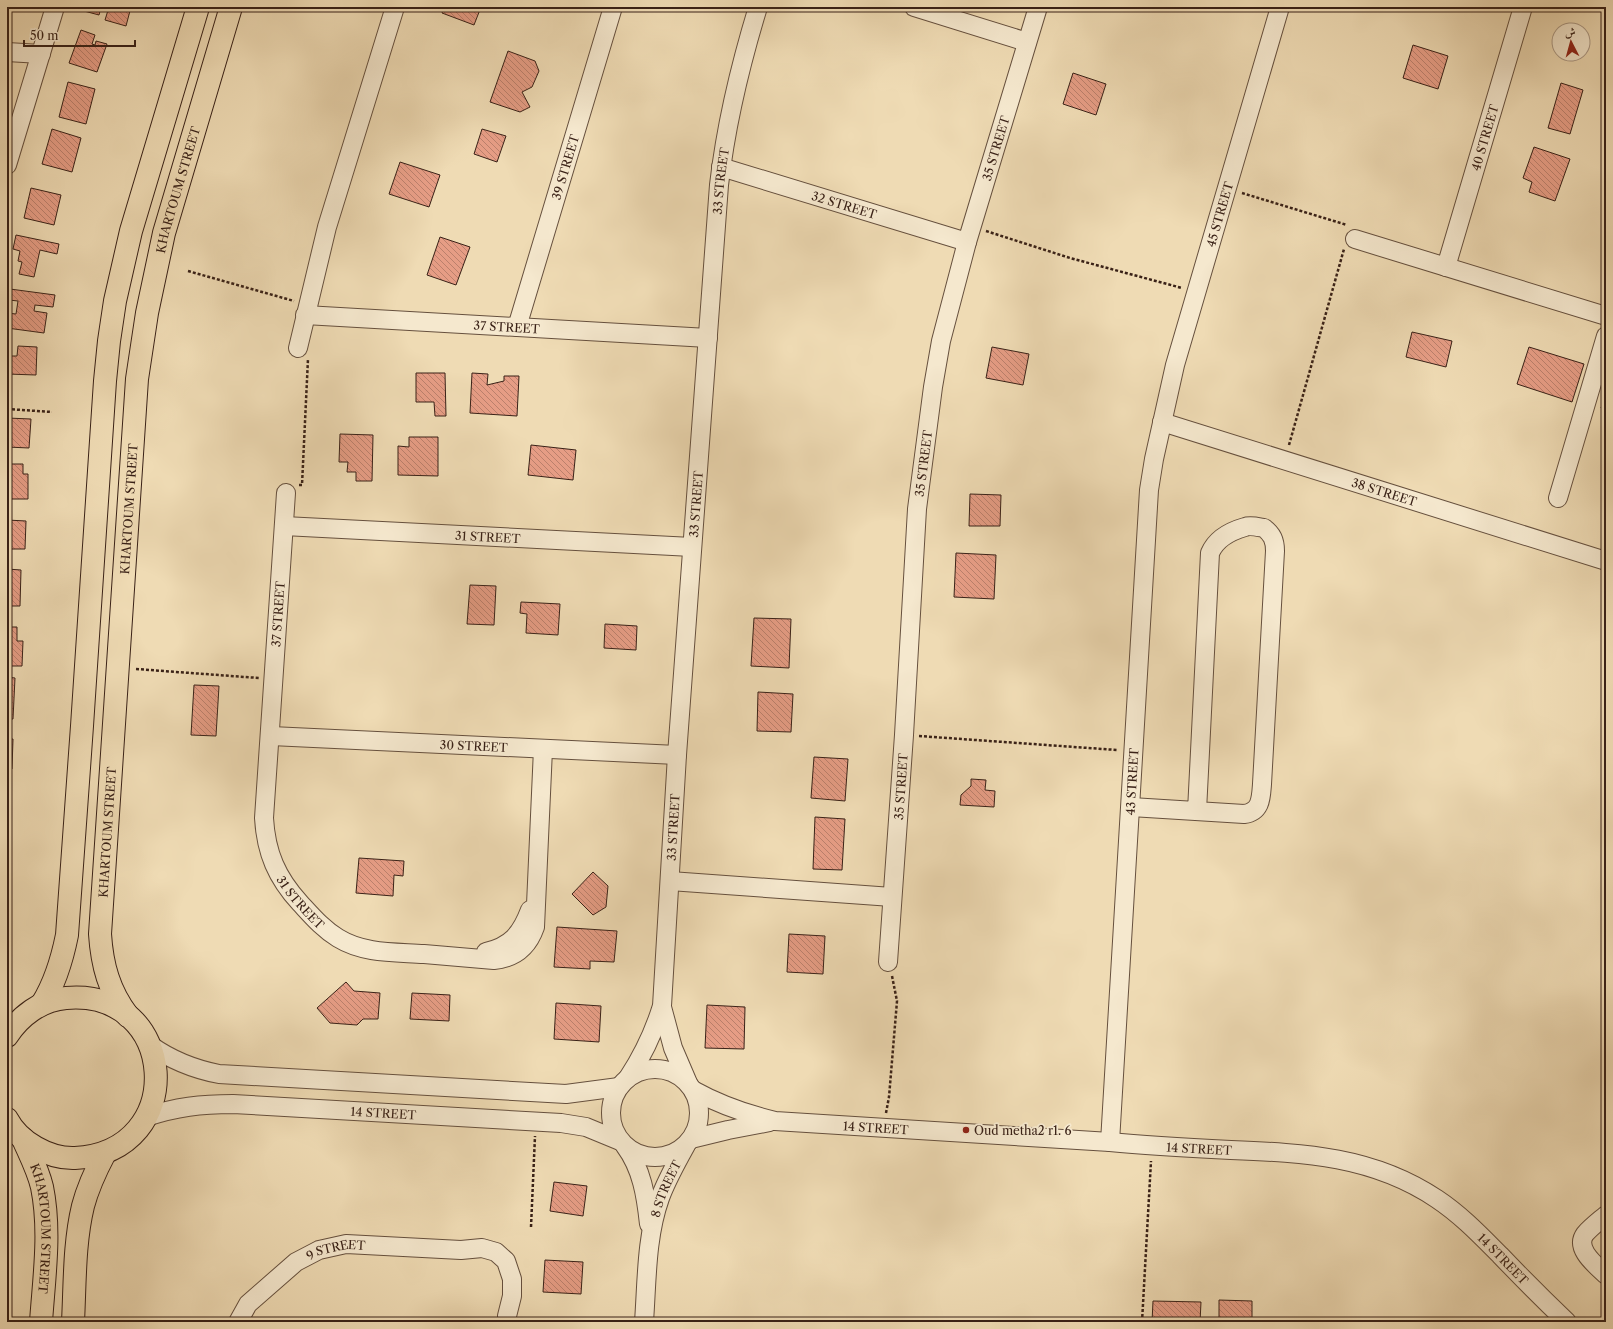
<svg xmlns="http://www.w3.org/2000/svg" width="1613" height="1329" viewBox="0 0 1613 1329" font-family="'Libre Caslon Text',Amiri,serif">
<defs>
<pattern id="building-back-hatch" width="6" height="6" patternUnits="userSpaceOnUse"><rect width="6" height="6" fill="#e69d85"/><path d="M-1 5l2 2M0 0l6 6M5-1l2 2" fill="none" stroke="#bb806c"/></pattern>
</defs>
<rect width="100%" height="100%" fill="#efdbb4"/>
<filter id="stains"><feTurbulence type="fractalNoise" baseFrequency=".005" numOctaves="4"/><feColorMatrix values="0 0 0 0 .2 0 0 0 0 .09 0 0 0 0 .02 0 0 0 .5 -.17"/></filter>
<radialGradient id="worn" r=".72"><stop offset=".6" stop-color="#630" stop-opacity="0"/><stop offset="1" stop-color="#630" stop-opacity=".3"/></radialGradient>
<g fill="url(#building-back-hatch)" stroke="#392117">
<polygon points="85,7 101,7 99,15 84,11"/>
<polygon points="109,7 131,7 126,26 105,20"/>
<polygon points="444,7 481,7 474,25 442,13"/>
<polygon points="81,30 95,35 92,44 95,45 96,41 107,44 97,72 69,63"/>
<polygon points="1413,45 1448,56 1438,89 1403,78"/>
<polygon points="508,51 535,61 539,71 532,87 522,92 530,107 520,112 490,102"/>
<polygon points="1073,73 1106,84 1096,115 1063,104"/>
<polygon points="68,82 95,89 86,124 59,117"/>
<polygon points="1561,83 1583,90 1570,134 1548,128"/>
<polygon points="52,129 81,138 72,172 42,164"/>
<polygon points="482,129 506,136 497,162 474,154"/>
<polygon points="1534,147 1570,159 1555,201 1529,192 1532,182 1523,178"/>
<polygon points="400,162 440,175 429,207 389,194"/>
<polygon points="31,188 61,195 54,225 24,218"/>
<polygon points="16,235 59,244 57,254 40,250 34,277 19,274 22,262 18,261 20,251 13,249"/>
<polygon points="440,237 470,247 456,285 427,275"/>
<polygon points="10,289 55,295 53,307 35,305 34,311 47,313 44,333 7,328 7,313 16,314 18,301 9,300"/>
<polygon points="1412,332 1452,341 1446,367 1406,357"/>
<polygon points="18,346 37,347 36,375 7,374 7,356 17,356"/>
<polygon points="992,347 1029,354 1023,385 986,378"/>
<polygon points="1529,347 1584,364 1572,402 1517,384"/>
<polygon points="416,373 445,373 446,416 435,416 434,402 416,402"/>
<polygon points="472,373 488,374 487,385 504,381 504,376 519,376 517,416 470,413"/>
<polygon points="1606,392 1606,409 1601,408"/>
<polygon points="7,418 31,419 29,448 7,447"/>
<polygon points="340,434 373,435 372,481 356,481 356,472 347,472 348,462 339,462"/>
<polygon points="409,437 438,437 438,476 398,475 398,446 409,447"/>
<polygon points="531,445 576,450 573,480 528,475"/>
<polygon points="7,464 23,464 23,474 28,474 28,499 7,499"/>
<polygon points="970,494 1001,495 1000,526 969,526"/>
<polygon points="7,520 26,521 25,549 7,549"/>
<polygon points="956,553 996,555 994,599 954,597"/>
<polygon points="7,569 21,570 20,606 7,606"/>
<polygon points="470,585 496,586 494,625 467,624"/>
<polygon points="521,602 560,604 558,635 526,633 527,614 520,613"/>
<polygon points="754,618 791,619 789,668 751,666"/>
<polygon points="605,624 637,626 636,650 604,648"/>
<polygon points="7,627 17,627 17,641 23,641 22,666 7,666"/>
<polygon points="7,677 15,678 13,719 7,719"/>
<polygon points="194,685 219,686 216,736 191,735"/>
<polygon points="758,692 793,694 791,732 757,731"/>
<polygon points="7,739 13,739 12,769 7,769"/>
<polygon points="814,757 848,759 845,801 811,798"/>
<polygon points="971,779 986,780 985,790 995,791 994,807 960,805 961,795 971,786"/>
<polygon points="815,817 845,819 842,870 813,869"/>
<polygon points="359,858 404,861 403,876 394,875 393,896 356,893"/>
<polygon points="593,872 608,886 606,907 593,915 572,894"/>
<polygon points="557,927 617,931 614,962 590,961 590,969 554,967"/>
<polygon points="789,934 825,936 823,974 787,972"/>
<polygon points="346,982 354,991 380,993 378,1019 363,1019 357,1025 330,1023 317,1008"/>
<polygon points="412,993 450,995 449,1021 410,1019"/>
<polygon points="556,1003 601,1006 599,1042 554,1039"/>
<polygon points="707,1005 745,1007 744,1049 705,1048"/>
<polygon points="554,1182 587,1186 583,1216 550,1211"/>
<polygon points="545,1260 583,1262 581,1294 543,1292"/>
<polygon points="1219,1300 1252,1301 1252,1322 1219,1322"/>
<polygon points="1153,1301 1201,1302 1200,1322 1152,1322"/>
</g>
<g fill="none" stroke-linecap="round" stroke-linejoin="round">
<defs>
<g id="minor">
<polyline points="914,7 1027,42"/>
<polyline points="7,52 41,54"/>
<polyline points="7,165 55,7"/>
<path id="s1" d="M721,167L967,242"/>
<polyline points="1355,239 1606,316"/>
<path id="s2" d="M1446,267L1523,7"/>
<path id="s3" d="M305,315L708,338"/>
<path id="s4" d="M517,327L613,7"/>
<polyline points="298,348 327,227 395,7"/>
<path id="s5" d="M1162,422L1606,561"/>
<path id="s6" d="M286,493L264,818C266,853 277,878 300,903C312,916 323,929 338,938C364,954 395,952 424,954C448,956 471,958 494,960C515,958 528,947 535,927L543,749"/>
<polyline points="1558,498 1606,336"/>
<path id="s7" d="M284,526L692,547"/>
<path id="s8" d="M271,736L677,755"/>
<path d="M1131,807L1244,814C1261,812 1261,798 1262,784L1275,551C1275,540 1272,534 1264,528C1258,527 1250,525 1245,527C1231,531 1216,539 1210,553L1197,811"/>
<polyline points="670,881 892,897"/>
<path d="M486,952C511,946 521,934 530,910"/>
<path id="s9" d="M888,962L904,735L917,509L933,387L941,341L967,242L1038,7"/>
<polyline points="662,1007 673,1048 688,1083"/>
<path d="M150,1045C171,1060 193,1069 219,1074L566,1094L619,1087"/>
<circle cx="655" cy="1113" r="44"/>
<path id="s10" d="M628,1078C643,1055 654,1032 662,1006L677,755L719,185C726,124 740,66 758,7"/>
<path id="s11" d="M693,1090C720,1105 746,1114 775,1121L1110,1142C1150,1146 1190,1148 1231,1150C1305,1153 1373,1156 1437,1199C1461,1215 1480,1235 1500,1255C1522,1278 1544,1300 1567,1322"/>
<path id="s12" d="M146,1117C176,1107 201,1104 233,1104L561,1123L586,1127L620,1141"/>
<polyline points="691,1139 728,1130 770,1122"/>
<path id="s13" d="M1110,1142L1149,490L1154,459L1175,365L1280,7"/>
<path d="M625,1146C642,1169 646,1196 649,1224"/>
<path d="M1606,1215C1599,1221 1591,1227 1585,1234C1574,1249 1597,1266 1606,1275"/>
<path id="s14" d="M238,1322L248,1304L296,1262L319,1250L346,1244L461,1250L482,1248L496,1252L506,1261L512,1279V1296L507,1316"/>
<path id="s15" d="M644,1322C647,1281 646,1237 660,1198C667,1179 677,1162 686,1145"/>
</g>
<g id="major">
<path d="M42,1004C55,983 62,960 67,935L82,726L105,381L109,341L115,301L131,231L198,7"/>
<path id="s16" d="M128,1016C109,991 102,965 100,934L137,379L147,313L164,233L231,7"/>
<path d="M7,1036C20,1016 41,1000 66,998C178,988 190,1152 75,1158C49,1159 19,1142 7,1119"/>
<path id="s17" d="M23,1139C30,1155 38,1170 42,1187C51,1231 44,1278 41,1322"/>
<path d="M73,1322C75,1284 74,1243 83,1206C88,1187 96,1170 105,1153"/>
</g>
</defs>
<use href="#minor" stroke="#66503e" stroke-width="20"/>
<use href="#major" stroke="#392117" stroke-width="24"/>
<g stroke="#392117" stroke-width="2.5" stroke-dasharray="3 2" stroke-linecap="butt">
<polyline points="1242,193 1347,225"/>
<polyline points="986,231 1070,258 1182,288"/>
<polyline points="188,271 294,301"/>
<polyline points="7,409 52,412"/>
<polyline points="1289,445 1344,249"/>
<polyline points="299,485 302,485 308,359"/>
<polyline points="136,669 259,678"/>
<polyline points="919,736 1117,750"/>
<polyline points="886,1113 889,1097 897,1001 892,976"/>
<polyline points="531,1227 535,1136"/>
<polyline points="1142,1322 1151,1161"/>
</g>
<use href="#minor" stroke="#f5e8ce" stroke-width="18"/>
<use href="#major" stroke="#efdbb4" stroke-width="22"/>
</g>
<circle fill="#8f2418" stroke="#f5e8ce" stroke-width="1.5" cx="966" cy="1130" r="4"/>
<g text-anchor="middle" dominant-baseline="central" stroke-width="3.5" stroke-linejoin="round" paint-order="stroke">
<g font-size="12" fill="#392117" stroke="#f5e8ce">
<text stroke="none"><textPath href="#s2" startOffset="135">40 STREET</textPath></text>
<text stroke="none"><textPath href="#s9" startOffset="824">35 STREET</textPath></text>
<text stroke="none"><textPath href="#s4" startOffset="167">39 STREET</textPath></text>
<text stroke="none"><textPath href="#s10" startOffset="907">33 STREET</textPath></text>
<text stroke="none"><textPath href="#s16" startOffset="838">KHARTOUM STREET</textPath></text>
<text stroke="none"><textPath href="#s1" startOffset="129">32 STREET</textPath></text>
<text stroke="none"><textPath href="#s13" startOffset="938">45 STREET</textPath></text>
<text stroke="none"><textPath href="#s3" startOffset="202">37 STREET</textPath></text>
<text stroke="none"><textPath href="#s9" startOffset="500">35 STREET</textPath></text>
<text stroke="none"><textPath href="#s5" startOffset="233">38 STREET</textPath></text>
<text stroke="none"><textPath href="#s10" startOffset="583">33 STREET</textPath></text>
<text stroke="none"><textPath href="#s16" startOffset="514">KHARTOUM STREET</textPath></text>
<text stroke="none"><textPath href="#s7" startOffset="204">31 STREET</textPath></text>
<text transform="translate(278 614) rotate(-86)">37 STREET</text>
<text stroke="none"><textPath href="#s8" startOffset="203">30 STREET</textPath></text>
<text stroke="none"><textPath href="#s13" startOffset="361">43 STREET</textPath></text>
<text stroke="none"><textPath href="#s9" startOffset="176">35 STREET</textPath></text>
<text stroke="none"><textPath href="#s10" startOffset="259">33 STREET</textPath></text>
<text stroke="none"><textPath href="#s16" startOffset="190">KHARTOUM STREET</textPath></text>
<text stroke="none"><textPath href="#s6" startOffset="420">31 STREET</textPath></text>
<text stroke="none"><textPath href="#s12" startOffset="239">14 STREET</textPath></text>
<text stroke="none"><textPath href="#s11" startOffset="189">14 STREET</textPath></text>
<text stroke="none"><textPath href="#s11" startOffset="513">14 STREET</textPath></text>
<text stroke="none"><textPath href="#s15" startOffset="136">8 STREET</textPath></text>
<text stroke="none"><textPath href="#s17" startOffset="93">KHARTOUM STREET</textPath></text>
<text stroke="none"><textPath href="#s14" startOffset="127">9 STREET</textPath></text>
<text stroke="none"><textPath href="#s11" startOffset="849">14 STREET</textPath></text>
</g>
<g font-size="12" fill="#392117" stroke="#f5e8ce" text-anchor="start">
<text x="974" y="1130">Oud metha2 r1. 6</text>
</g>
</g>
<rect width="1613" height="1329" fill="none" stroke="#efdbb4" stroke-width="24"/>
<rect x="8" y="8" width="1597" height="1313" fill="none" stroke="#392117" stroke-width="2"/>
<rect x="12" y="12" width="1589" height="1305" fill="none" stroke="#392117"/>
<g transform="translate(1571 42) rotate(354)"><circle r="19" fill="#f5e8ce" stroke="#aa9885"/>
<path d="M0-3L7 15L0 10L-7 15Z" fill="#8f2418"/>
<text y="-6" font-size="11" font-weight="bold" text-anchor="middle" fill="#392117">ش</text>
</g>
<path d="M24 40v6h111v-6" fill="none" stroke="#392117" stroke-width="2"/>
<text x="30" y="40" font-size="12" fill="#392117" stroke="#f5e8ce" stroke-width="3" paint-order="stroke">50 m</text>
<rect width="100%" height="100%" filter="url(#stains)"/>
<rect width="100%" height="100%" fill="url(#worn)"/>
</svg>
